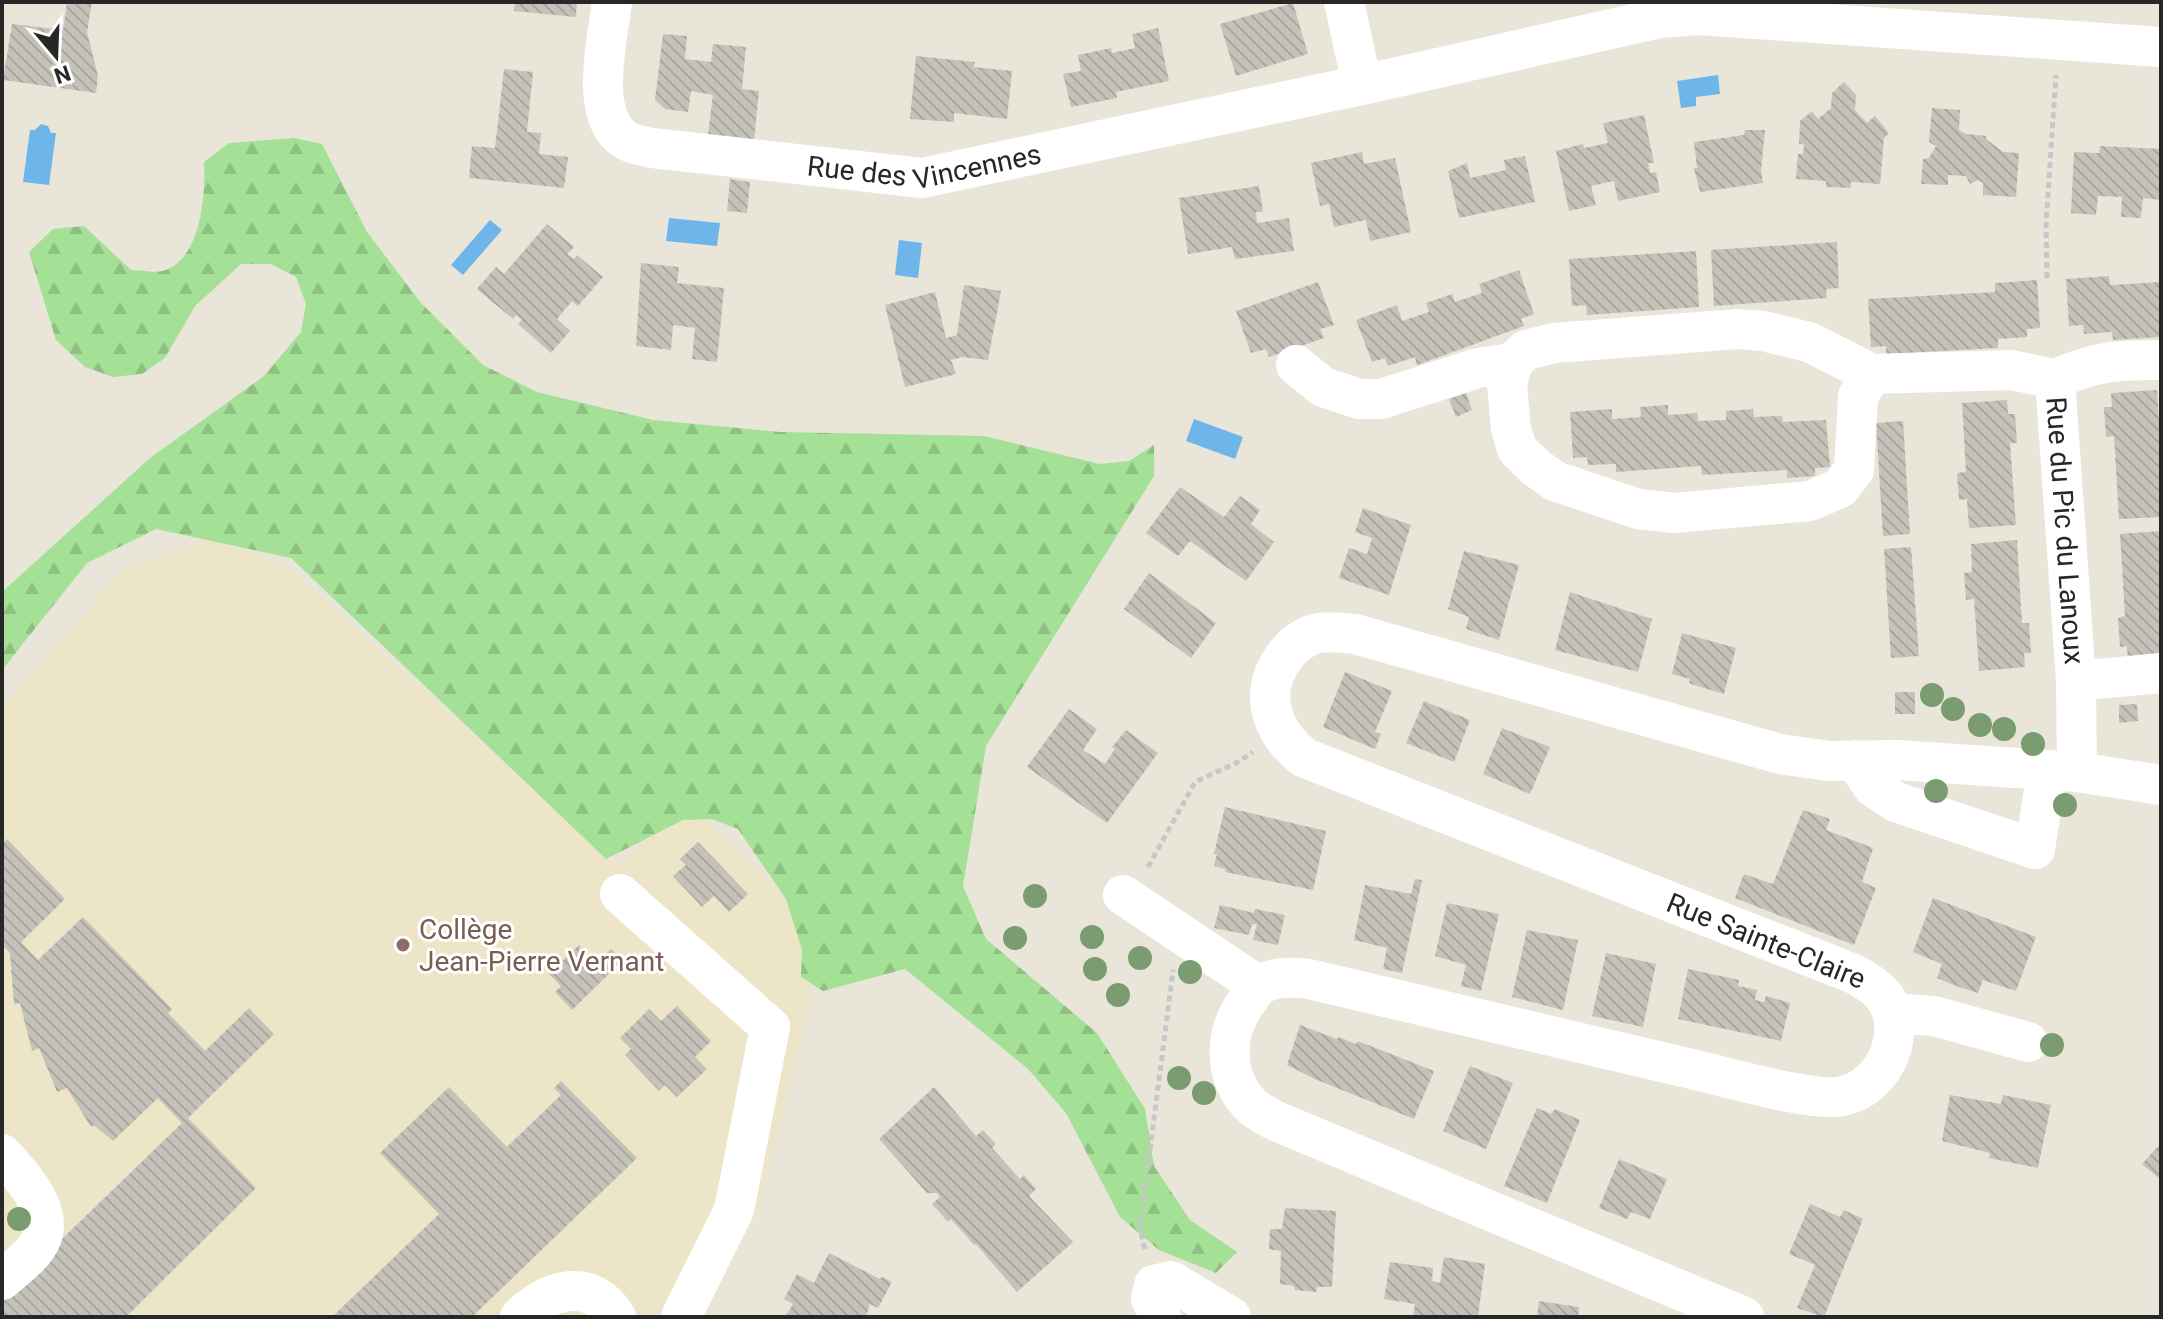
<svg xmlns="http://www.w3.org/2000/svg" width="2163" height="1319" viewBox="0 0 2163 1319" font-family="Roboto,sans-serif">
<defs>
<pattern id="forest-firs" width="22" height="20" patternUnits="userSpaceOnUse" patternTransform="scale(2)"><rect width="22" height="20" fill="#a4e096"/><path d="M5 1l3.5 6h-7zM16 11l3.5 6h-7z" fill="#8dc081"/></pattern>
<pattern id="building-back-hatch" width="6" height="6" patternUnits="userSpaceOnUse" patternTransform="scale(2)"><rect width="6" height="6" fill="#c5c2b9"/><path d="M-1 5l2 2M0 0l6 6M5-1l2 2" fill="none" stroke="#a9a79f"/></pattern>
</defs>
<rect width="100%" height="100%" fill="#eae5d9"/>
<polygon fill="#ece5c8" points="221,536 291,571 617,866 686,799 795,909 814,982 760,1206 705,1317 2,1317 2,709 123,569"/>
<path fill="url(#forest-firs)" d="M294,138L322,144L367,232L421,303L483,365L537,392L653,420L780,432L984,436L1100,464L1129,461L1154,445V476L986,746L963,886L986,939L1097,1033L1145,1109L1154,1166L1190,1220L1237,1252L1216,1273L1159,1250L1120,1217L1066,1113L1028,1069L905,969L823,991L801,977L802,950L786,899L738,829L712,819L683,820L606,859L291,558L156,529L87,563L2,670V592L150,458L264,376L301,332L306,304L296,277L271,264H241L195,306L165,358L142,374L113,377L85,367L56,340L29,252L53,229L84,226L131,270C140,270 153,273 162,271C201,262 206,194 204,162L229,143Z"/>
<g fill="#6eb6ea">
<polygon points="1718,75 1720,94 1696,97 1696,106 1681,108 1677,81"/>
<polygon points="41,124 48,126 51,133 56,133 49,185 23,182 30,130 35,130"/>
<polygon points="669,218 720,223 717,246 666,241"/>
<polygon points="490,220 502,230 463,275 451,265"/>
<polygon points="899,240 922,243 918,278 895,275"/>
<polygon points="1194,419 1243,437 1235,459 1186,441"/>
</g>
<g fill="url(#building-back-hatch)">
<polygon points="67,2 92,2 87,32 98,76 96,93 3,80 12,24 63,30"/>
<polygon points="515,2 577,2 576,17 514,11"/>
<polygon points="1293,3 1308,54 1236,76 1220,24"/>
<polygon points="1158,28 1169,81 1116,92 1117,98 1071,107 1063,74 1081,71 1078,55 1111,48 1112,53 1135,48 1132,34"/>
<polygon points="663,34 687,36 685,59 711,62 713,44 746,47 742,89 759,91 754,141 708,135 713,95 691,91 688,112 665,109 655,100"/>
<polygon points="916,56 975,62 974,67 1012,71 1007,119 954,113 954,122 910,119"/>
<polygon points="504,69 533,72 527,132 541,133 539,154 568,157 564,188 469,178 472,146 495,148"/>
<polygon points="1844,82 1856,95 1855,110 1867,123 1875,116 1889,133 1884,138 1880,184 1851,182 1850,188 1826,187 1826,181 1796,179 1798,154 1803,154 1804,144 1799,144 1800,121 1812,111 1818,119 1831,108 1832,93"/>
<polygon points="1932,108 1960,110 1959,130 1966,134 1986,136 1986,139 2003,152 2019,153 2016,197 1983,195 1983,183 1978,180 1970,184 1966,176 1948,175 1948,185 1921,184 1923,159 1929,158 1936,146 1929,142"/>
<polygon points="1644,115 1654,163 1648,163 1650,173 1656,172 1660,192 1618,201 1614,181 1591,186 1596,205 1569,211 1556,151 1583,144 1584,148 1608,143 1603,123"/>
<polygon points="1745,130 1765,130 1761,171 1763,183 1700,192 1694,168 1697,168 1694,142 1744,135"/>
<polygon points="2100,146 2161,149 2161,200 2143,198 2141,218 2121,217 2122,197 2098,196 2096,215 2071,213 2074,152 2099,153"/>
<polygon points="1362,152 1364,164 1395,158 1411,232 1370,241 1366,220 1334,227 1329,204 1320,206 1311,163"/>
<polygon points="1525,156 1535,202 1459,218 1448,171 1467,163 1470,178 1506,170 1504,160"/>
<polygon points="730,179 750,182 747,213 727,211"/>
<polygon points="1259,186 1263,212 1256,212 1257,223 1289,218 1294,251 1235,259 1232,247 1188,254 1179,198"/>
<polygon points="547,224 574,247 567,254 574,259 577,255 603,277 578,306 572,301 557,319 570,331 551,353 518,324 522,320 516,315 513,319 477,289 496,267 504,274"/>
<polygon points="1837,242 1839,288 1826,289 1827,298 1714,306 1711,250"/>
<polygon points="1696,251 1699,307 1587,315 1586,305 1572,306 1569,259"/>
<polygon points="641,263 679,267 677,283 724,288 717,362 692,359 695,328 673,325 671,350 636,346"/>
<polygon points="1519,270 1534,314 1521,319 1524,326 1417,365 1415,357 1388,366 1385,358 1372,362 1356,320 1397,305 1402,321 1429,312 1426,303 1452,294 1455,302 1482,293 1479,284"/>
<polygon points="2109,276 2110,285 2161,282 2161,337 2113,340 2112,332 2084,334 2083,325 2069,326 2066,279"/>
<polygon points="2037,280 2040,328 2027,329 2027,337 1998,339 1998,348 1886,354 1886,346 1871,347 1868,299 1995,292 1995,283"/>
<polygon points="1318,282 1334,325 1320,329 1324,338 1269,357 1266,349 1251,353 1236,311"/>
<polygon points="964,285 1001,291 988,360 962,357 951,360 956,374 905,387 885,305 935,292 946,338 957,335"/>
<polygon points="2157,390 2161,451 2161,517 2119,519 2114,436 2106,437 2104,407 2112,407 2111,393"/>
<polygon points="1466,393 1472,410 1456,417 1449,399"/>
<polygon points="2007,400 2008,414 2015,414 2017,443 2010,443 2016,525 1969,528 1967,499 1959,500 1957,473 1966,472 1962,403"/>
<polygon points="1668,405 1668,415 1697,413 1698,421 1726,420 1726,411 1753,409 1754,417 1782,416 1783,422 1826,420 1830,467 1815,468 1815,476 1787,478 1787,470 1702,475 1701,466 1616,472 1616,464 1588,465 1587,457 1573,458 1570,412 1612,409 1612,419 1641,417 1640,407"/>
<polygon points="1903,421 1910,534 1883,536 1876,423"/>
<polygon points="1180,487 1224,517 1240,496 1260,510 1251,524 1274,542 1246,581 1190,541 1178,556 1146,533"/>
<polygon points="1363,508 1411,525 1389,595 1339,578 1349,548 1367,554 1372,538 1355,532"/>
<polygon points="2161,531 2161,658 2128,661 2127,646 2120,647 2118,618 2125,616 2120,534"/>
<polygon points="2017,540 2022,623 2029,623 2031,653 2024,653 2025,667 1979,671 1974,599 1966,600 1964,573 1972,572 1971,544"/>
<polygon points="1911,547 1919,656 1891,658 1884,549"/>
<polygon points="1464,551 1519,565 1499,640 1466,629 1469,617 1448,609"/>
<polygon points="1149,573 1216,623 1191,658 1124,609"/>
<polygon points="1570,592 1652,619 1638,672 1555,650"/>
<polygon points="1682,633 1736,648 1724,694 1694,685 1689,683 1690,679 1672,674"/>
<polygon points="1345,672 1392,691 1375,732 1381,734 1375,749 1323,727"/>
<rect x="1895" y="692" width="20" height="22"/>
<polygon points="1424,701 1470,720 1454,762 1406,743"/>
<polygon points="2137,704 2138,721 2119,723 2119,705"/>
<polygon points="1069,709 1097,729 1083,750 1105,764 1115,749 1112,747 1126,730 1158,753 1107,823 1027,767"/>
<polygon points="1502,728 1550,747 1530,794 1483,774"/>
<polygon points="1225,807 1326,831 1313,890 1225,872 1226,869 1214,866 1217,854 1214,854"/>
<polygon points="1803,810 1830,819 1826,830 1873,848 1862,882 1876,888 1854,945 1735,898 1744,874 1773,884"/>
<polygon points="7,839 65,899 21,942 38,960 83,917 172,1009 168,1013 205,1051 249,1008 274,1034 188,1118 256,1188 126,1317 2,1317 2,1297 182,1123 158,1098 113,1141 94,1125 91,1127 67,1088 57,1092 39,1048 32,1051 20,1003 14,1004 10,953 2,945 2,844"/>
<polygon points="698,842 748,894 729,912 714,896 702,907 673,876 686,865 680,859"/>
<polygon points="1415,879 1422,880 1402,973 1383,969 1387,948 1354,940 1365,885 1411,894"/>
<polygon points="1933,898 2036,937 2016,991 1983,980 1978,993 1956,986 1937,978 1942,964 1913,952"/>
<polygon points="1447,903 1499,914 1481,991 1461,986 1466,965 1435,956"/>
<polygon points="1220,905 1254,913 1255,909 1285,915 1278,945 1253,940 1257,924 1252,924 1249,935 1214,928"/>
<polygon points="1527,930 1578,940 1563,1010 1512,997"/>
<polygon points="579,945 596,963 611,949 623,960 572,1010 555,992 561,986 549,974"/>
<polygon points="1606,953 1656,964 1643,1027 1592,1016"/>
<polygon points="1688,969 1739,980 1738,986 1757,990 1755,1000 1764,1002 1766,996 1790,1003 1781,1041 1678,1019"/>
<polygon points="677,1006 711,1041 695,1057 707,1069 677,1097 665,1085 659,1091 625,1055 631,1049 620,1038 649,1009 661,1021"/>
<polygon points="1300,1025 1337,1039 1339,1037 1356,1044 1358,1041 1434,1071 1414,1119 1317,1080 1287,1065"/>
<polygon points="1470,1066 1513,1083 1486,1149 1443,1131"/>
<polygon points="561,1081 637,1158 472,1317 332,1317 439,1214 380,1153 449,1087 507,1147 561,1095 554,1088"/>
<polygon points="934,1087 976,1136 983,1130 996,1144 992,1148 1020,1179 1024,1175 1036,1189 1029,1196 1073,1242 1017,1292 976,1244 974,1245 951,1219 948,1222 932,1204 940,1197 937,1193 927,1193 879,1139"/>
<polygon points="1950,1095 2001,1104 2003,1095 2051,1105 2038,1168 1989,1158 1990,1153 1942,1141"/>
<polygon points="1537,1108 1551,1114 1555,1109 1580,1120 1547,1203 1504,1186"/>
<polygon points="2161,1143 2161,1180 2142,1164"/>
<polygon points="1619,1159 1667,1179 1650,1219 1631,1212 1627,1219 1599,1208"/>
<polygon points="1810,1204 1840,1217 1844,1210 1863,1219 1824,1317 1797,1308 1815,1265 1789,1254"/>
<polygon points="1285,1208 1336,1211 1332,1287 1317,1287 1316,1292 1295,1290 1294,1286 1280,1284 1281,1251 1269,1249 1270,1229 1282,1229"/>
<polygon points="829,1253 880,1279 882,1277 892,1282 878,1308 870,1304 866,1317 785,1317 793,1304 784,1299 797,1274 814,1283"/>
<polygon points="1444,1257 1485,1264 1478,1317 1413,1317 1415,1304 1384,1299 1390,1262 1433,1268 1432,1281 1440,1283"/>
<polygon points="1539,1301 1579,1307 1578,1317 1537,1317"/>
</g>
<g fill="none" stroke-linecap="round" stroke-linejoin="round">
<g stroke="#c7c7c7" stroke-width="5" stroke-dasharray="6 4" stroke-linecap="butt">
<polyline points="2047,278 2046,224 2056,75"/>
<polyline points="1148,867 1195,782 1236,763 1253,752"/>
<polyline points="1145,1249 1140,1229 1173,970"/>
</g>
<g stroke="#fff" stroke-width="40">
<path id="s1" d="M612,2C608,39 587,118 627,141C634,145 645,146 652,148L922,178L1362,85"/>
<polyline points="1344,2 1362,85 1660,18 1699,15 2161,47"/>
<polyline points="1296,365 1323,387 1359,399 1381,399 1478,368 1512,363"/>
<polyline points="1872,374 1858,396 1854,470 1840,488 1810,501 1674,513 1638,509 1555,481 1535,467 1517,449 1511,429 1507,386 1512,363 1526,350 1554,343 1738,329 1763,331 1809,342 1872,374 2011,370 2055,379"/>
<path id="s2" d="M2055,379L2076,681L2077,772"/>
<path d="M2055,379C2097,361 2116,360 2161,360"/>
<polyline points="2076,681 2161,673"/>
<polyline points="1855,760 1873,787 1896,802 2035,849 2047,770"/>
<polyline points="620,894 770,1027 734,1210 681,1317"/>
<polyline points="1123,895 1259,986"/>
<polyline points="1893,1013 1934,1016 2028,1042"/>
<path d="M2,1154C22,1176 58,1213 38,1245C30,1258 13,1270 2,1280"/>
<path d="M520,1317C549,1289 591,1276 616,1317"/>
<polyline points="1161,1317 1151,1299 1154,1285 1171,1281 1231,1317"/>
<path d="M1744,1317L1276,1121C1269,1117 1260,1113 1254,1108C1222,1080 1223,1031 1248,1000C1251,995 1255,988 1260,985C1274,976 1293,977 1309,979C1439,1010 1570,1040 1700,1071C1730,1078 1817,1103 1843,1096C1876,1088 1896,1056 1894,1023C1892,997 1876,986 1854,974L1305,758C1275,736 1259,699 1279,665C1286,652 1297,641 1311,635C1325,630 1341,633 1355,634L1780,754L1829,761L1896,760L2077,772L2161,785"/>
</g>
</g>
<g fill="#7a9c70">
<circle cx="1932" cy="695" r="12"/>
<circle cx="1953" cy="709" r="12"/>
<circle cx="1980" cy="725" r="12"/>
<circle cx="2004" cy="729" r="12"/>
<circle cx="2033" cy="744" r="12"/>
<circle cx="1936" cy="791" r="12"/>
<circle cx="2065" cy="805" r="12"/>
<circle cx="1035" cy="896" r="12"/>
<circle cx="1092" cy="937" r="12"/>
<circle cx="1015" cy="938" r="12"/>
<circle cx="1140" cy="958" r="12"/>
<circle cx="1095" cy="969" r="12"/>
<circle cx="1190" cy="972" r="12"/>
<circle cx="1118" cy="995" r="12"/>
<circle cx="2052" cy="1045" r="12"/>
<circle cx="1179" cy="1078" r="12"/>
<circle cx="1204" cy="1093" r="12"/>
<circle cx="19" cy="1219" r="12"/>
</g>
<circle fill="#8d6e63" stroke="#fff" stroke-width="3" cx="403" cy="945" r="8"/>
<g text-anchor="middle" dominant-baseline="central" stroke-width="6" stroke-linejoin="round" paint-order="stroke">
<g font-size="28" fill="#272727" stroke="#fff">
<text stroke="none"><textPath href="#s1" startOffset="448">Rue des Vincennes</textPath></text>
<text stroke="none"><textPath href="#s2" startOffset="152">Rue du Pic du Lanoux</textPath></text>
<text transform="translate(1766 941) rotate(22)">Rue Sainte-Claire</text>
</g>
<g font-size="28" fill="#785e54" stroke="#fff" text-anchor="start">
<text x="419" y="929">Collège<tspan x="419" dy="32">Jean-Pierre Vernant</tspan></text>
</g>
</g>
<rect width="2163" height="1319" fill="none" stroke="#272727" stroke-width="8"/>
<g transform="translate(56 56) rotate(161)" stroke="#ffffff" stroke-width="6" paint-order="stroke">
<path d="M0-6L14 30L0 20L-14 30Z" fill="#272727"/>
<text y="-12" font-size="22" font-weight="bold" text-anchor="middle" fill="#272727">N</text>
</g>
</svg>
